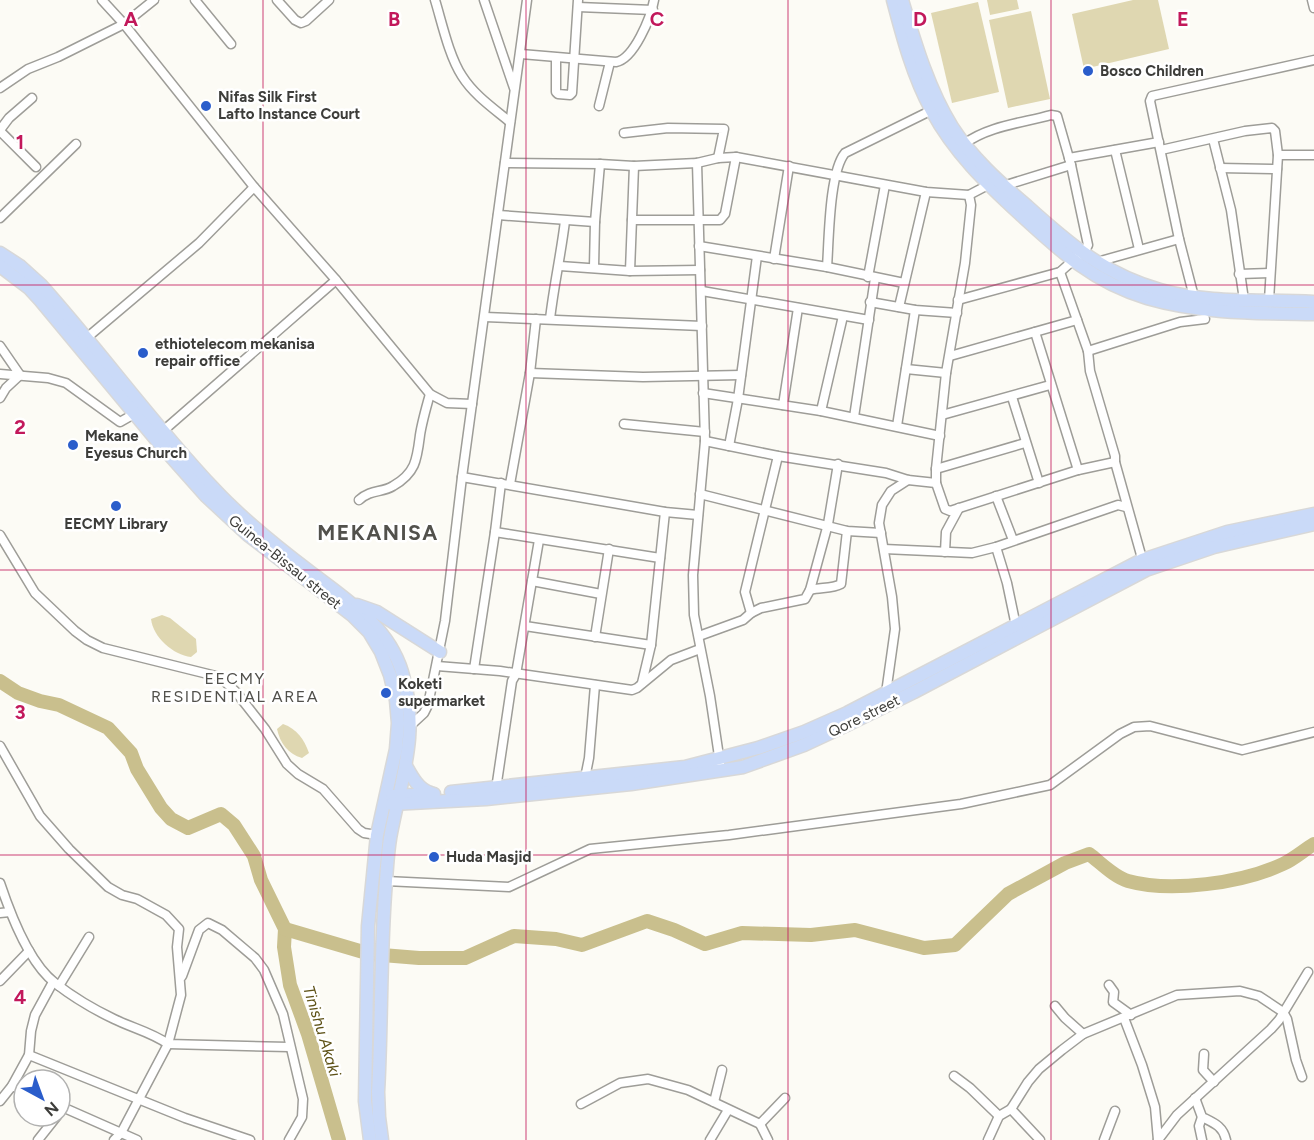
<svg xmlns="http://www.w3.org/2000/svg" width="1314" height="1140" viewBox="0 0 1314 1140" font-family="Figtree,sans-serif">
<rect width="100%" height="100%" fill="#fcfbf5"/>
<g fill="#dfd7b1">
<polygon points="987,0 1017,0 1019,9 990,15"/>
<polygon points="1133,0 1158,0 1169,49 1084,69 1072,14"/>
<polygon points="978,2 999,92 952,103 931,13"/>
<polygon points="1031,11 1050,99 1008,108 989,20"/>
<path d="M162,615L170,618L196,639L197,652L191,657C173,655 153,637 151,619Z"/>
<path d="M283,724C297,729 304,739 309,753L302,758C288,754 280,743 277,729Z"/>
</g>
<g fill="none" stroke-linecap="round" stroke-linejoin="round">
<g stroke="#c9bf8d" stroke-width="14">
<polyline points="0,681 18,693 40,701 59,705 108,728 131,753 137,769 161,808 171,819 188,828 221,814 234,825 254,856 261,880 285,929 284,947 290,985 308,1034 339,1140"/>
<path d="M285,929L370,954L419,958H465L514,936L556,939L582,945L647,921L674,930L705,944L742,933L811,935L855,930L924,948L955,945L1008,894L1065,863L1089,854C1100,862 1114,877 1128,881C1171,893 1242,883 1283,864C1294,859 1304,850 1314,844"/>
</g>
<defs>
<g id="street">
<polyline points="102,0 124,24 254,187 336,280 430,394 447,403 472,404"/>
<polyline points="195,0 231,44"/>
<polyline points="277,0 295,20 301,23 306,21 329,0"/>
<path d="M435,0C442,23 449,56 462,76C474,95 493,108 510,122"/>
<polyline points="484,0 514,88"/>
<polyline points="1312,0 1314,8"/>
<polyline points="578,7 653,10"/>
<path d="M521,54L616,62C634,59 651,17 654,0"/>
<polyline points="556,58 556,92 558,94 570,95 572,93 578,0"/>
<polyline points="0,88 28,69 58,57 124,24 154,0"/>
<polyline points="599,106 610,62"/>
<polyline points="0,130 9,118 32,98"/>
<polyline points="0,131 36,167"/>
<polyline points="624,133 668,128 724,129 718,158"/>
<polyline points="1213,139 1231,210 1244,300"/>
<polyline points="1115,150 1139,249"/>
<polyline points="1161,150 1245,131 1272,128 1275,131 1278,155 1269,300"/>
<polyline points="1278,155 1314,155"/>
<polyline points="1069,158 1159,142"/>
<polyline points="505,163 600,164 634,166 697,163 718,158 736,157 926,192 969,195 988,185"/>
<polyline points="697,163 705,441 693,575 694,615 710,696 720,763"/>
<polyline points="1220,168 1277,169"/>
<polyline points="1003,186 1071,165"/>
<polyline points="969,195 971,205 965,263 946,373 936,469 936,483 945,509 950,511 1078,470 1115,462"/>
<polyline points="498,215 595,222"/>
<polyline points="0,218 76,144"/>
<polyline points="632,220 720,220 725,214 736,157"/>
<polyline points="699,246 827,267 904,283"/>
<polyline points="774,259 789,166"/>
<polyline points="1097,262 1179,239"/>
<polyline points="560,266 630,271 700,270"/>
<polyline points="594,267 595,222 600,164"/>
<path d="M827,267C829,241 829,172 845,153L932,110"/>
<polyline points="630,271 634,166"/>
<polyline points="1060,272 1088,351 1090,371 1115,456 1115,462 1143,562"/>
<polyline points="1239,274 1270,273"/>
<polyline points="868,277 885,185"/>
<polyline points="702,291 869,320"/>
<polyline points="1194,297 1179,239 1150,101 1152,96 1314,60"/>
<path d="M958,300L1060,272L1086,249L1088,245L1071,165L1057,116L1051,115C1022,123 988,126 964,144"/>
<polyline points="870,302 915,310 957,313"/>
<polyline points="899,307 926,192"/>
<polyline points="485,317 702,326"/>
<path d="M550,319C554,285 561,254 565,221"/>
<polyline points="1035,332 1078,470"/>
<polyline points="83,341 199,243 254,187"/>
<polyline points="0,346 20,375"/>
<polyline points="1088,351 1180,322 1205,319"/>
<polyline points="950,356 1077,320"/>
<polyline points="906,369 946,373"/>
<polyline points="530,373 643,377 741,375"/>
<polyline points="0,374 48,378 66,383 120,422 134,414"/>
<polyline points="703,393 821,411 940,436"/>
<polyline points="1012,397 1039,483"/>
<polyline points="0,398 6,388 20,375"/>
<polyline points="783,405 798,308"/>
<polyline points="821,411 843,316"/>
<polyline points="942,415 1050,385"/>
<polyline points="854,417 875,278"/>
<polyline points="624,424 705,432"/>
<polyline points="897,426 915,310"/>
<polyline points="163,431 336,280"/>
<polyline points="705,441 778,456 886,473 908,480 936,483"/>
<polyline points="729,446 738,399 757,256"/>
<polyline points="936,469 1025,443"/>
<polyline points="462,477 665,512 698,515"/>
<polyline points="510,484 530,373 536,319"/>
<polyline points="700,494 847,531 881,533"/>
<polyline points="996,496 1013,540"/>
<path d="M359,500C371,489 382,493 393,486C416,473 417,459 420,435C422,422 426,408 430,394"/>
<polyline points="495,532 660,558"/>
<polyline points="0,535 35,593 75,631 87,640 103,648 220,677 236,692 265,729 287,764 298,774 323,789 358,829 364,833 377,835"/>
<polyline points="996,547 1007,583 1016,626"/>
<polyline points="884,549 972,553 996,547 1118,505 1126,507"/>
<polyline points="945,552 946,532 959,508"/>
<polyline points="532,581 601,594"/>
<polyline points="810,590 828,524 838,464"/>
<polyline points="751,613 745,592 778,456"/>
<polyline points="525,626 651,645"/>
<path d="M699,636L743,620L751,613L761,608L805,599L810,590C820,587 832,589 841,584L847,531"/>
<polyline points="595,637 609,549"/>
<polyline points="437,666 500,671 632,690 637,688 671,660 700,649"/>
<polyline points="474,669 495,532 501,483"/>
<polyline points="642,683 651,645 665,512"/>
<polyline points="888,696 886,693 895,629 892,597 879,523 882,505 891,491 908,480"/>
<polyline points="411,725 424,713 428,705 445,621 462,477 527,0"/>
<polyline points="0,746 40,816 69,849 108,887 122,895 137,899 166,915 179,929 177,947 181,995 168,1044 121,1133 114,1140"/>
<polyline points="585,778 589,758 595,685"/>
<polyline points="496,789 512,681 516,674 539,540"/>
<polyline points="386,881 509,887 590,849 729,835 961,804 1050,785 1120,734 1134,727 1150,726 1242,750 1314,732"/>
<path d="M0,883C10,913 29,963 55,983C73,997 93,1009 114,1019C132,1028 151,1032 168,1044L289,1047"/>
<polyline points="0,913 10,912"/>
<polyline points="182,976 199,930 208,923 222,930 255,958 264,970 283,1014 303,1099 302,1117 289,1140"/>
<polyline points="0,981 29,951"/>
<polyline points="1109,985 1114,992 1113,1002 1131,1015"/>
<polyline points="59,986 89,937"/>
<polyline points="1055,1006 1065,1018 1083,1034"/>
<polyline points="1124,1018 1142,1065 1155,1107 1158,1140"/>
<polyline points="1204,1054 1203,1070 1214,1082"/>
<polyline points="29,1055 185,1118 250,1140"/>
<polyline points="954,1076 970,1088 999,1116"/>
<polyline points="12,1086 24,1091"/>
<path d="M1195,1098L1202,1117C1214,1123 1223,1126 1226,1140"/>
<polyline points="0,1101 12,1086 29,1055 31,1031 35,1015 53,982"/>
<polyline points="714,1102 722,1070"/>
<polyline points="581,1104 620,1083 648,1079 688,1090 760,1124 768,1140"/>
<polyline points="60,1106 137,1140"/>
<polyline points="1011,1109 1040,1140"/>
<polyline points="760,1124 785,1098"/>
<polyline points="38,1140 57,1116"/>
<polyline points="710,1140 728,1110"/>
<polyline points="988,1140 999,1116 1011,1109 1028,1082 1039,1069 1062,1050 1083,1034 1177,995 1240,991 1259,996 1283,1012 1287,1019 1296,1060 1302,1077"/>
<polyline points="1104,1140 1115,1111"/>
<polyline points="1158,1140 1177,1115 1271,1029 1279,1020 1308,972"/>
<polyline points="1202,1140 1199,1126 1202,1117"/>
</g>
<g id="primary">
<path d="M893,0C903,38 913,76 932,111C954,152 986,183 1020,214C1060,251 1093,282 1147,298C1202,314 1258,313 1314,314"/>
<path d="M902,0C915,43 928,88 952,127C972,158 999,182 1027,206C1069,244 1104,274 1160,290C1209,304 1263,299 1314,302"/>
<path d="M0,253L20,266L41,285C101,352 154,426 215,490C244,521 277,547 310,572C347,600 388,626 402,672C420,731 402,776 391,833C388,848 387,865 386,881C380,951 382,1022 378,1092L379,1117L382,1140"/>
<polyline points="0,266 29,288 40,300 158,442 206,496 248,535 352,615 369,632 381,652 390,675 396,700 398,723 396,749 377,835 368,926 365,1101 370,1140"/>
<polyline points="357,605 377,612 440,652"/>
<path d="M406,766C412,777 419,790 431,793"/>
<polyline points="451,792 685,767 758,748 804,732 847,713 1142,560 1227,532 1314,514"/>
<polyline points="392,796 434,794"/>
<polyline points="392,804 486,799 631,784 743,767 804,745 849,724 914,692 1146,570 1214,547 1314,524"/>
</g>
</defs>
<use href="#street" stroke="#9e9d98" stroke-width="11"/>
<use href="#primary" stroke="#d8d8d8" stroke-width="15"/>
<use href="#street" stroke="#fff" stroke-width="8"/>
<use href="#primary" stroke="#cadaf8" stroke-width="12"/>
</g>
<path fill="none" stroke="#c2185b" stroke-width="1.5" stroke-opacity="0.55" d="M263,0V1140M526,0V1140M788,0V1140M1051,0V1140M0,285H1314M0,570H1314M0,855H1314"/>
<g fill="#2a5dcb" stroke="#fff" stroke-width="2">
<circle cx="1088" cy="71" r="6"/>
<circle cx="206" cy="106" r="6"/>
<circle cx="143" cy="353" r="6"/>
<circle cx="73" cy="445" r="6"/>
<circle cx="116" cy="506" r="6"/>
<circle cx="386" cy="693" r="6"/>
<circle cx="434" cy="857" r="6"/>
</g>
<g text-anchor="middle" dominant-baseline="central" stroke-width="5" stroke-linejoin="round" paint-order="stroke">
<g font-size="15" font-weight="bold" fill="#3d3d3a" stroke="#fff" text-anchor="start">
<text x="1100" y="71">Bosco Children</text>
<text x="218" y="97">Nifas Silk First<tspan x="218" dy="17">Lafto Instance Court</tspan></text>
<text x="155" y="344">ethiotelecom mekanisa<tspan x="155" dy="17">repair office</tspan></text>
<text x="85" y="436">Mekane<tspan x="85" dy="17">Eyesus Church</tspan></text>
<text x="116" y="524" text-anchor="middle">EECMY Library</text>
<text x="398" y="684">Koketi<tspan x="398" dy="17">supermarket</tspan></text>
<text x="446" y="857">Huda Masjid</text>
</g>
<g font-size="15" fill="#3d3d3a" stroke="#fff">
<text transform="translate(285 562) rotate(39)">Guinea-Bissau street</text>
<text transform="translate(864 716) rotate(-26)">Qore street</text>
</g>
<g font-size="16" letter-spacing="1.5" fill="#52514c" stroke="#fff">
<text x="235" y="678">EECMY<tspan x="235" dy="18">RESIDENTIAL AREA</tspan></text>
</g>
<g font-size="16" font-style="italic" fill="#5d5116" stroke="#fff">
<text transform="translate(322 1031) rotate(73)">Tinishu Akaki</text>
</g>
<g font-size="21" font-weight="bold" letter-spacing="1.5" fill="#52514c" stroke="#fff">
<text x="378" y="532">MEKANISA</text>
</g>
</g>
<g font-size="20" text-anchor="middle" font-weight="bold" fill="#c2185b" stroke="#fff" stroke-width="5" stroke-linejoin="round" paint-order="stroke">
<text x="131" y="26">A</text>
<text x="394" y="26">B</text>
<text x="657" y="26">C</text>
<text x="920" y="26">D</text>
<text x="1183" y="26">E</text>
<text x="20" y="149">1</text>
<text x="20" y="434">2</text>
<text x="20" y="719">3</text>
<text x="20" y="1004">4</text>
</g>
<g transform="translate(42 1098) rotate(139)"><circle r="28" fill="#ffffff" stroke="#b1b1b0" stroke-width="1.5"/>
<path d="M0-4.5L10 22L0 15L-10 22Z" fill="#2a5dcb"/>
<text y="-9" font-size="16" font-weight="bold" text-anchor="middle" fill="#3d3d3a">N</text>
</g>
</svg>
